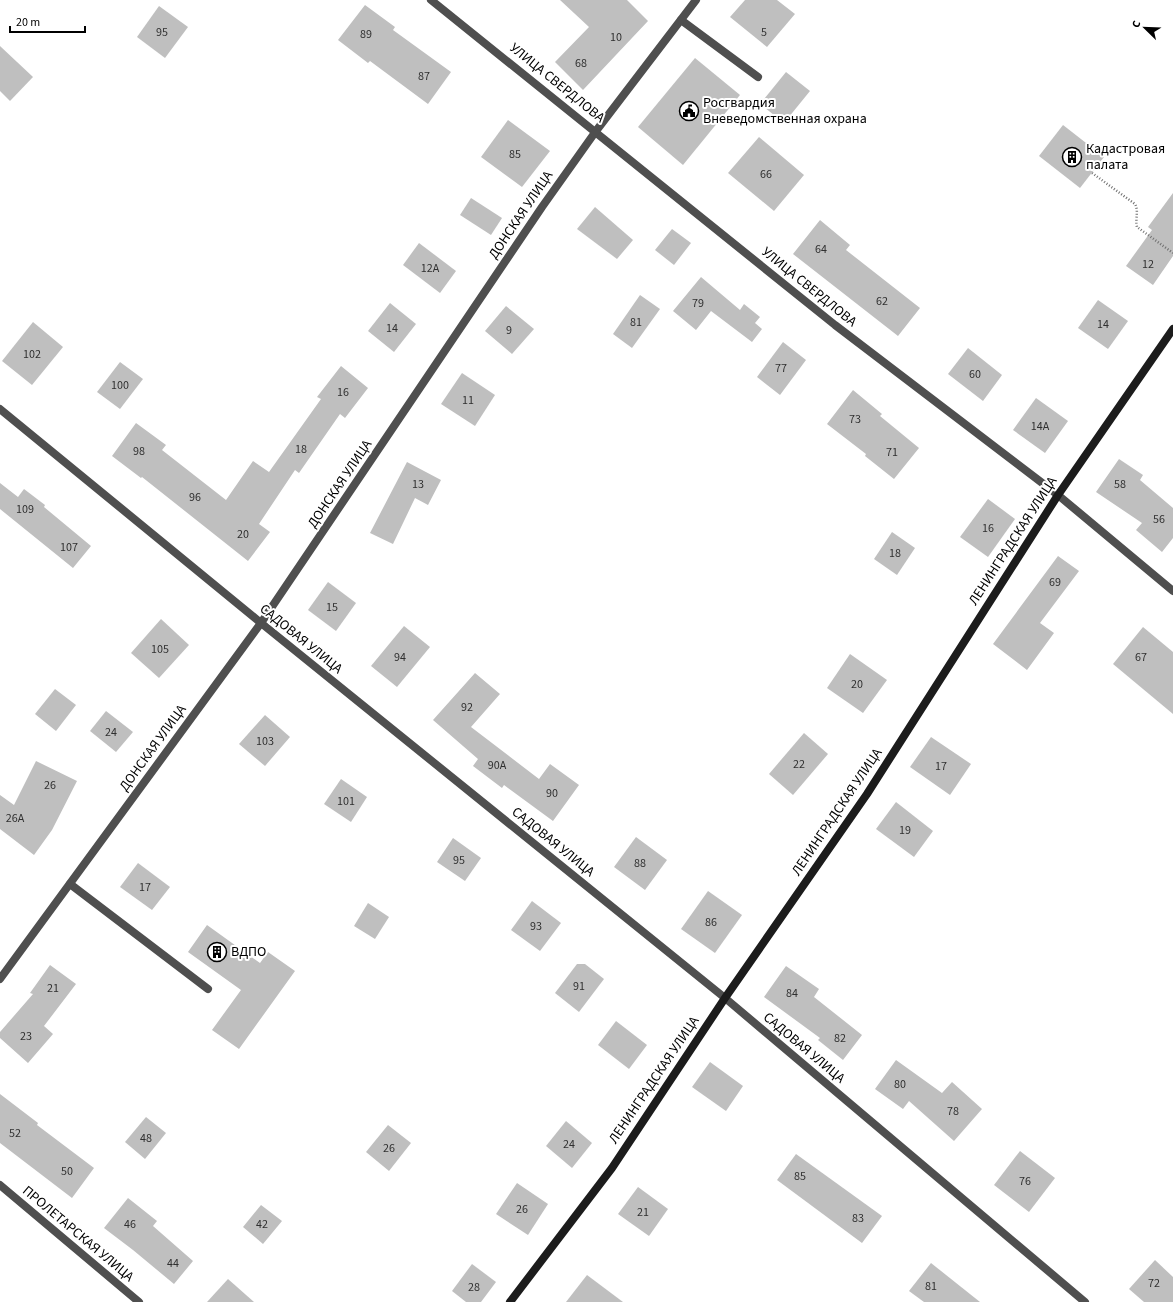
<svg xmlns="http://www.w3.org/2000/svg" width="1173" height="1302" viewBox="0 0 1173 1302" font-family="'Source Sans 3',sans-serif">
<rect width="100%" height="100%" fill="#fff"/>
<g fill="#bfbfbf">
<polygon points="560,0 627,0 648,21 583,90 555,62 589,27"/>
<polygon points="745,0 777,0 795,14 767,47 730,17"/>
<polygon points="365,5 395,27 393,30 451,72 428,104 370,61 368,63 338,40"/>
<polygon points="159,6 188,27 165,58 137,37"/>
<polygon points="0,46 33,77 10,101 0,91"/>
<polygon points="695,58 740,95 683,165 638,127"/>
<polygon points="786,72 810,91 784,123 760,104"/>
<polygon points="508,120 550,151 522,187 481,157"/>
<polygon points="1063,125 1104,157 1080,188 1039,156"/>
<polygon points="759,137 804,175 774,211 728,173"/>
<polygon points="1173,193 1173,256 1153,285 1126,266 1152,230 1148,227"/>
<polygon points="471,198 502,218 491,235 460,215"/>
<polygon points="595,207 633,240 617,259 577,229"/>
<polygon points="820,220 850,245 846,250 920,308 898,336 793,254"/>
<polygon points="672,229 691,243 674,265 655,250"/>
<polygon points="419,243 456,271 440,293 403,265"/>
<polygon points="701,277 740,310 744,304 760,317 755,323 762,329 752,342 711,311 696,330 673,311"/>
<polygon points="640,295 660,309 632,348 613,334"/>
<polygon points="1098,300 1128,321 1108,349 1078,328"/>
<polygon points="390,303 416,324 394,352 368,331"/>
<polygon points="506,306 534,329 512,354 485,331"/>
<polygon points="33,322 63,347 32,385 2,361"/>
<polygon points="783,342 806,360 780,395 757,377"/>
<polygon points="968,348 1002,375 983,401 948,374"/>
<polygon points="120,362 143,379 120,409 97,392"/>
<polygon points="341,366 368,388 345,418 340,414 299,473 295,470 259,524 270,532 248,561 142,477 141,478 112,456 136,423 166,445 162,450 226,500 253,461 269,472 321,399 317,397"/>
<polygon points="462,373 495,395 475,426 441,404"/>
<polygon points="853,390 882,414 880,416 919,448 894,479 865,456 866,454 827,424"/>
<polygon points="1036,398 1068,421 1045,453 1013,430"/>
<polygon points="1119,459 1143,475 1140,480 1173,508 1173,538 1162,552 1136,530 1142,523 1096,492"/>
<polygon points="407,462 441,480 428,505 415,498 393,544 370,533"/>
<polygon points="0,483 18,497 24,489 45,505 44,507 91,546 73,568 0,509"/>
<polygon points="988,499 1015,519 988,557 960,537"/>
<polygon points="892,532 915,548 897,575 874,559"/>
<polygon points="1058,556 1079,571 1040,623 1054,633 1027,670 993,644"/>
<polygon points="328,582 356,603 336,631 308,610"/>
<polygon points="161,619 189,645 159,678 131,653"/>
<polygon points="404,626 430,647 397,687 371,666"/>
<polygon points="1143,627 1173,652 1173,714 1113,664"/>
<polygon points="850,654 887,680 863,713 827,688"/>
<polygon points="475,673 500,694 471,727 539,779 550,764 579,785 553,821 504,785 502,788 473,766 478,759 433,720"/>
<polygon points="55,689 76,705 56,731 35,714"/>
<polygon points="106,711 133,732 116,752 90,731"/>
<polygon points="265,715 290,737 265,766 239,744"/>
<polygon points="804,733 828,754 793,795 769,774"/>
<polygon points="931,737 971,764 950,795 910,767"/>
<polygon points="36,761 77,781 52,830 34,855 0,829 0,795 14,805"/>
<polygon points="341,779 367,797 351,822 324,804"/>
<polygon points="896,802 933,831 914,857 876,829"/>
<polygon points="636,837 667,860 645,890 614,867"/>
<polygon points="453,838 481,858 465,881 437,862"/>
<polygon points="138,863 170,887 152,910 120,887"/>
<polygon points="708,891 742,915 715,953 681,929"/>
<polygon points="532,901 561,923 540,951 511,930"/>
<polygon points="368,903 389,917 375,939 354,926"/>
<polygon points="207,925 260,963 268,952 295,971 239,1049 212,1030 241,990 188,952"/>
<polygon points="577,964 585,964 604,979 579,1012 555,993"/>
<polygon points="50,965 76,984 44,1026 53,1034 28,1063 0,1038 0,1032 33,994 30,993"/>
<polygon points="786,966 819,989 814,997 862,1035 843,1060 818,1040 820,1038 764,997"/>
<polygon points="616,1021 647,1045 629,1069 598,1045"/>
<polygon points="896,1060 942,1093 952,1082 982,1109 954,1141 909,1101 903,1109 875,1089"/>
<polygon points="710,1062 743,1086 726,1111 692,1087"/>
<polygon points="0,1094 38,1123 37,1125 94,1168 72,1198 0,1143"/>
<polygon points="146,1117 166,1133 145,1159 125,1142"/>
<polygon points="566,1121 592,1143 572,1168 546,1146"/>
<polygon points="388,1125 411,1143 389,1171 366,1152"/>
<polygon points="1020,1151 1055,1178 1029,1212 994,1185"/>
<polygon points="796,1154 882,1216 862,1243 777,1180"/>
<polygon points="517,1183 548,1204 528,1235 496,1214"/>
<polygon points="638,1187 668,1209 649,1236 618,1214"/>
<polygon points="128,1198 157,1221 153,1226 193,1261 174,1284 133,1250 104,1228"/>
<polygon points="261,1205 282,1221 263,1244 243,1227"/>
<polygon points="1155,1260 1173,1277 1173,1302 1144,1302 1129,1289"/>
<polygon points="931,1263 980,1302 924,1302 909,1291"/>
<polygon points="472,1264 496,1282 481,1302 466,1302 452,1291"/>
<polygon points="587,1275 623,1302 566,1302"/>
<polygon points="228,1279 254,1302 207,1302"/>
</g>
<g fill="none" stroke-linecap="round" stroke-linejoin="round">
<path stroke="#717171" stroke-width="2.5" stroke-dasharray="1 2" stroke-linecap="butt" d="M1092,173L1135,204C1139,211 1135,219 1137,227L1173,253"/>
<g stroke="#4f4f4f" stroke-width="8">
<polyline points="681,20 758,77"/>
<polyline points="70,884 208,989"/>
</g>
<g stroke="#4f4f4f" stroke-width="8">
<polyline points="431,0 835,325 1058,495 1173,591"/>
<polyline points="0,409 261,623 725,998 1085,1302"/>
<polyline points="0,979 261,623 542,207 596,131 696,0"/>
<polyline points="0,1185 139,1302"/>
</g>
<polyline stroke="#1c1c1c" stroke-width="8" points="510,1302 612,1168 725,998 867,794 1058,495 1173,329"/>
</g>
<defs>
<symbol id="civic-ring" viewBox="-11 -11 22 22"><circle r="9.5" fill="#fff" stroke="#000" stroke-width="1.5"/><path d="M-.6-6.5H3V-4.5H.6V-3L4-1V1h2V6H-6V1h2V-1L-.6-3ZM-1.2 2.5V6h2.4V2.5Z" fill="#000"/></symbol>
<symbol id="building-ring" viewBox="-11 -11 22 22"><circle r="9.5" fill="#fff" stroke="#000" stroke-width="1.5"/><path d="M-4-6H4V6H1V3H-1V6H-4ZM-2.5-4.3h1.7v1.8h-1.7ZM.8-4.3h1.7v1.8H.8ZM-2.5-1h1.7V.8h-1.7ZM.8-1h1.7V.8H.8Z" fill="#000"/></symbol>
</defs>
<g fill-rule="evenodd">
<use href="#civic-ring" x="678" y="100" width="22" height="22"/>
<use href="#building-ring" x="1061" y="146" width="22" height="22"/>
<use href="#building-ring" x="206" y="941" width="22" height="22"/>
</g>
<g text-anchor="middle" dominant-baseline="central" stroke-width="4" stroke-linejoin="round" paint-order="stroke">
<g font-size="12" fill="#303030">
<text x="162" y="32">95</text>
<text x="764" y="32">5</text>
<text x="366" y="34">89</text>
<text x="616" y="37">10</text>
<text x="581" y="63">68</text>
<text x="424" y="76">87</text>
<text x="515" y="154">85</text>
<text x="766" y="174">66</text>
<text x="821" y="249">64</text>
<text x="1148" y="264">12</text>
<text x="430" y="268">12А</text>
<text x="882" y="301">62</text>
<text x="698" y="303">79</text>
<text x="636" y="322">81</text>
<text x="1103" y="324">14</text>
<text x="392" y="328">14</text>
<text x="509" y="330">9</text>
<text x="32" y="354">102</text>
<text x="781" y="368">77</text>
<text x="975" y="374">60</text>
<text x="120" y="385">100</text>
<text x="343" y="392">16</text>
<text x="468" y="400">11</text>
<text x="855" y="419">73</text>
<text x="1040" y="426">14А</text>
<text x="301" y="449">18</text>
<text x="139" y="451">98</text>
<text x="892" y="452">71</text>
<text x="418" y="484">13</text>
<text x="1120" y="484">58</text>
<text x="195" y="497">96</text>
<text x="25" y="509">109</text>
<text x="1159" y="519">56</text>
<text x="988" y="528">16</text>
<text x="243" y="534">20</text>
<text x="69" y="547">107</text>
<text x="895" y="553">18</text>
<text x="1055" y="582">69</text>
<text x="332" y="607">15</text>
<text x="160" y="649">105</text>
<text x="400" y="657">94</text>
<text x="1141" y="657">67</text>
<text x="857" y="684">20</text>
<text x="467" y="707">92</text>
<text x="111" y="732">24</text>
<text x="265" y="741">103</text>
<text x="799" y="764">22</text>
<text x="497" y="765">90А</text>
<text x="941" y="766">17</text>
<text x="50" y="785">26</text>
<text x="552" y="793">90</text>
<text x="346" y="801">101</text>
<text x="15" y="818">26А</text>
<text x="905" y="830">19</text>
<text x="459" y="860">95</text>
<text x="640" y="863">88</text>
<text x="145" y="887">17</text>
<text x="711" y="922">86</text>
<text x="536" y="926">93</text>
<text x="579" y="986">91</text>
<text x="53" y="988">21</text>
<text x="792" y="993">84</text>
<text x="26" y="1036">23</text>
<text x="840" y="1038">82</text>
<text x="900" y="1084">80</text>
<text x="953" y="1111">78</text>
<text x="15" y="1133">52</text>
<text x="146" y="1138">48</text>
<text x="569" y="1144">24</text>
<text x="389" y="1148">26</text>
<text x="67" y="1171">50</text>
<text x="800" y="1176">85</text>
<text x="1025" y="1181">76</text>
<text x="522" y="1209">26</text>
<text x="643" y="1212">21</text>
<text x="858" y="1218">83</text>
<text x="130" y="1224">46</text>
<text x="262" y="1224">42</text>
<text x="173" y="1263">44</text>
<text x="1154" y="1283">72</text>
<text x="931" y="1286">81</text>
<text x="474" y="1287">28</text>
</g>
<g font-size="14" fill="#000" stroke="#fff">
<text transform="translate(557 83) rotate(39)">УЛИЦА СВЕРДЛОВА</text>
<text transform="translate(521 215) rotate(-56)">ДОНСКАЯ УЛИЦА</text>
<text transform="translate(809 287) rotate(39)">УЛИЦА СВЕРДЛОВА</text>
<text transform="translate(340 484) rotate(-56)">ДОНСКАЯ УЛИЦА</text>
<text transform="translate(1013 541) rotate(-57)">ЛЕНИНГРАДСКАЯ УЛИЦА</text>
<text transform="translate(301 639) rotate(39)">САДОВАЯ УЛИЦА</text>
<text transform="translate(153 748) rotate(-54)">ДОНСКАЯ УЛИЦА</text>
<text transform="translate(837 812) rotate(-56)">ЛЕНИНГРАДСКАЯ УЛИЦА</text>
<text transform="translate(553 842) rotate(39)">САДОВАЯ УЛИЦА</text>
<text transform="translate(804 1048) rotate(40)">САДОВАЯ УЛИЦА</text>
<text transform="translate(654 1080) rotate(-56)">ЛЕНИНГРАДСКАЯ УЛИЦА</text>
<text transform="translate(78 1234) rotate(40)">ПРОЛЕТАРСКАЯ УЛИЦА</text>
</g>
<g font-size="14" fill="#000" stroke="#fff" text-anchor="start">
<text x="703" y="103">Росгвардия<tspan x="703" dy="16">Вневедомственная охрана</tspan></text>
<text x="1086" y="149">Кадастровая<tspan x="1086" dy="16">палата</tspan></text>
<text x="231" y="952">ВДПО</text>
</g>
</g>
<g transform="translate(1145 28) rotate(293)" stroke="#ffffff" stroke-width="3" paint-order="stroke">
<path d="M0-3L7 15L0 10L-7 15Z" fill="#000000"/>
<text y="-6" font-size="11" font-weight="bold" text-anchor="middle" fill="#000000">С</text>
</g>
<path d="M10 26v6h75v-6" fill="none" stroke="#000000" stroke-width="2"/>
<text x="16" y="26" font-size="12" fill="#000000" stroke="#ffffff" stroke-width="3" paint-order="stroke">20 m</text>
</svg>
